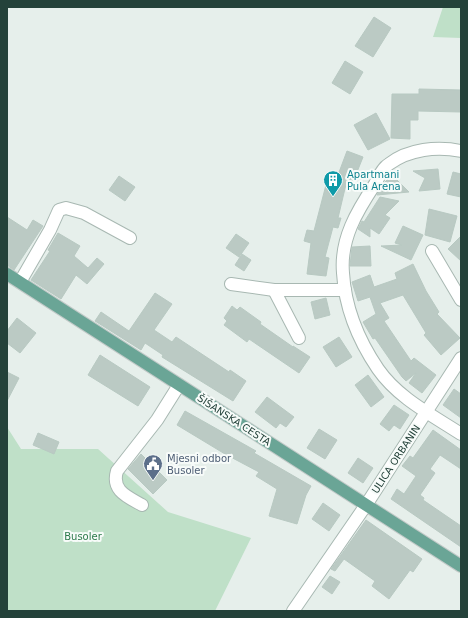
<svg xmlns="http://www.w3.org/2000/svg" width="468" height="618" viewBox="0 0 468 618" font-family="'DejaVu Sans',sans-serif">
<rect width="100%" height="100%" fill="#e6efeb"/>
<g fill="#bfe0c8">
<polygon points="443,7 461,7 461,38 433,37"/>
<polygon points="7,427 21,449 98,449 168,512 251,538 215,611 7,611"/>
</g>
<g fill="#bbcac4" stroke="#b8c9c2">
<polygon points="374,17 391,28 373,57 355,46"/>
<polygon points="345,61 363,72 350,94 332,83"/>
<polygon points="419,89 461,90 461,112 418,111 418,120 410,120 410,139 391,138 392,94 419,94"/>
<polygon points="376,113 390,139 368,150 354,125"/>
<polygon points="347,151 363,157 353,182 347,180 338,218 341,218 338,228 333,227 325,257 329,258 326,276 307,274 311,243 304,241 307,230 314,231 327,181 335,183"/>
<polygon points="438,169 440,189 419,191 425,178 413,171"/>
<polygon points="453,172 461,174 461,197 447,194"/>
<polygon points="392,175 409,192 377,195 384,183"/>
<polygon points="119,176 135,187 125,201 109,190"/>
<polygon points="380,197 399,201 385,215 390,218 379,234 370,228 370,237 358,229 362,221 364,222"/>
<polygon points="429,209 457,216 450,242 425,235"/>
<polygon points="7,217 27,230 33,220 43,226 14,270 7,265"/>
<polygon points="403,226 423,235 411,260 381,246 402,245 395,243"/>
<polygon points="58,233 80,246 74,256 88,268 97,258 104,264 87,284 76,275 61,299 31,280 50,251 48,250"/>
<polygon points="236,234 249,243 239,257 226,248"/>
<polygon points="461,236 461,261 448,249"/>
<polygon points="370,246 371,266 350,266 352,247"/>
<polygon points="242,254 251,260 244,271 235,265"/>
<polygon points="413,264 426,291 439,312 437,314 460,338 441,355 424,335 426,333 403,295 380,303 389,318 384,321 411,361 414,358 436,375 422,393 409,383 416,373 406,381 402,377 375,338 373,339 363,322 376,314 370,297 358,301 352,282 370,275 374,287 397,279 395,273"/>
<polygon points="155,293 172,304 154,330 172,342 176,337 229,372 230,370 246,381 233,401 162,357 163,355 145,343 141,350 95,321 101,312 129,331"/>
<polygon points="326,298 330,315 315,319 311,302"/>
<polygon points="232,306 237,310 240,307 261,322 260,324 293,347 293,346 310,357 299,373 249,339 247,342 224,325 227,321 224,318"/>
<polygon points="17,318 36,333 20,353 7,343 7,331"/>
<polygon points="339,337 352,357 336,367 323,347"/>
<polygon points="100,355 150,387 138,406 88,375"/>
<polygon points="7,372 19,378 7,401"/>
<polygon points="368,375 384,397 371,407 355,385"/>
<polygon points="454,389 461,394 461,418 443,405"/>
<polygon points="267,397 294,417 286,427 280,423 276,428 255,412"/>
<polygon points="394,405 409,415 400,429 394,425 389,431 380,424"/>
<polygon points="185,411 256,451 254,453 311,486 306,495 297,524 269,516 277,489 256,476 259,472 225,454 177,425"/>
<polygon points="319,429 337,440 325,459 307,448"/>
<polygon points="433,430 461,450 461,469 440,455 430,469 435,473 420,495 424,498 423,500 461,526 461,547 391,499 397,489 404,494 416,476 402,466 410,456 413,458"/>
<polygon points="38,433 59,442 54,454 33,445"/>
<polygon points="141,454 167,480 153,494 128,469"/>
<polygon points="358,458 373,468 363,483 348,473"/>
<polygon points="323,503 340,515 329,531 312,519"/>
<polygon points="366,520 422,559 413,572 410,570 389,599 372,586 375,581 344,559 335,571 331,569"/>
<polygon points="330,576 340,582 332,594 322,587"/>
</g>
<g fill="none" stroke-linecap="round" stroke-linejoin="round">
<defs>
<g id="minor">
<path d="M461,151C437,146 409,149 389,164C382,168 379,177 375,184C357,211 340,239 343,273C345,307 359,341 378,369C398,398 432,415 461,434"/>
<polyline points="432,251 461,300"/>
<polyline points="20,282 50,230 59,210 66,208 84,213 130,238"/>
<polyline points="231,284 274,290 345,290"/>
<polyline points="274,290 299,338"/>
<path d="M142,505C128,497 111,491 117,471L157,420L179,385"/>
<polyline points="293,611 366,505 461,358"/>
</g>
<polyline id="major" points="7,274 461,566"/>
</defs>
<use href="#minor" stroke="#a8b8b2" stroke-width="14"/>
<use href="#major" stroke="#c2cac8" stroke-width="14"/>
<use href="#minor" stroke="#fff" stroke-width="12"/>
<use href="#major" stroke="#6aa596" stroke-width="12"/>
</g>
<defs>
<symbol id="building-pin" viewBox="-11 -11 22 30"><path d="M0 17L-7.5 6A9.5 9.5 0 1 1 7.5 6Z" fill="#0f9aa8" stroke="#f7fbf9"/><path d="M-4-6H4V6H1V3H-1V6H-4ZM-2.5-4.3h1.7v1.8h-1.7ZM.8-4.3h1.7v1.8H.8ZM-2.5-1h1.7V.8h-1.7ZM.8-1h1.7V.8H.8Z" fill="#fff"/></symbol>
<symbol id="civic-pin" viewBox="-11 -11 22 30"><path d="M0 17L-7.5 6A9.5 9.5 0 1 1 7.5 6Z" fill="#5c6f8a" stroke="#f7fbf9"/><path d="M-.6-6.5H3V-4.5H.6V-3L4-1V1h2V6H-6V1h2V-1L-.6-3ZM-1.2 2.5V6h2.4V2.5Z" fill="#fff"/></symbol>
</defs>
<g fill-rule="evenodd">
<use href="#building-pin" x="322" y="169" width="22" height="30"/>
<use href="#civic-pin" x="142" y="453" width="22" height="30"/>
</g>
<g text-anchor="middle" dominant-baseline="central" stroke-width="4" stroke-linejoin="round" paint-order="stroke">
<g font-size="10" fill="#0d838f" stroke="#f7fbf9" text-anchor="start">
<text x="347" y="174">Apartmani<tspan x="347" dy="12">Pula Arena</tspan></text>
</g>
<g font-size="10" fill="#24423a" stroke="#f7fbf9">
<text transform="translate(234 420) rotate(33)">ŠIŠANSKA CESTA</text>
<text transform="translate(396 459) rotate(-57)">ULICA ORBANIN</text>
</g>
<g font-size="10" fill="#4e5e75" stroke="#f7fbf9" text-anchor="start">
<text x="167" y="458">Mjesni odbor<tspan x="167" dy="12">Busoler</tspan></text>
</g>
<g font-size="10" fill="#2d7a4b" stroke="#f7fbf9">
<text x="83" y="536">Busoler</text>
</g>
</g>
<rect width="468" height="618" fill="none" stroke="#24423a" stroke-width="16"/>
</svg>
